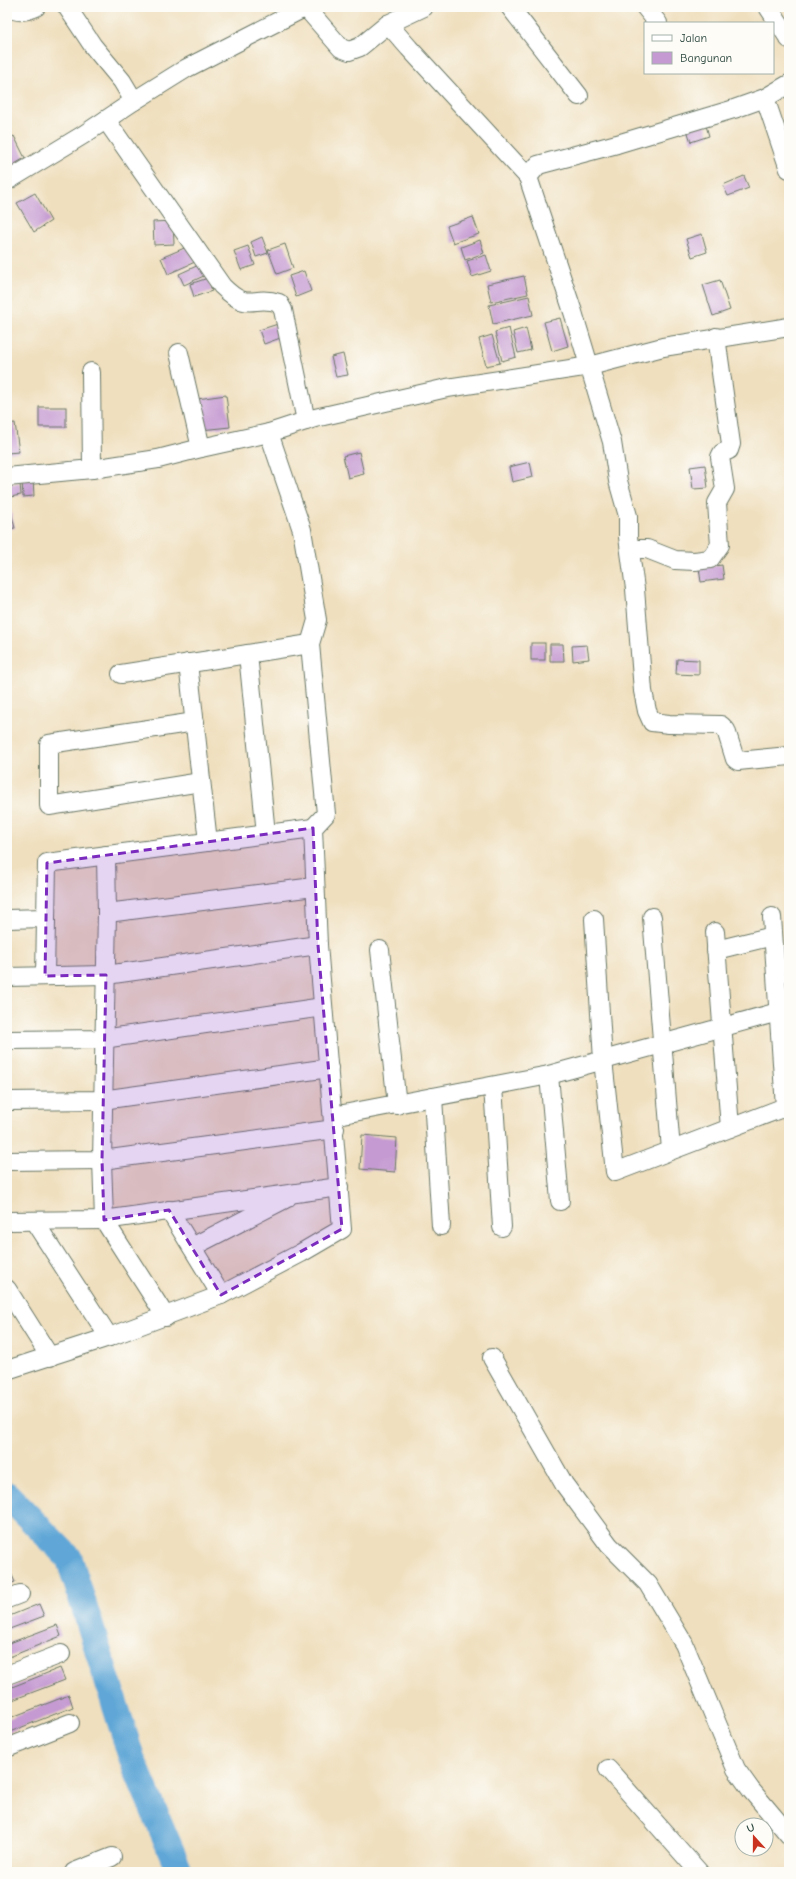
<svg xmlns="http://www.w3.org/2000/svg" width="796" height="1879" viewBox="0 0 796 1879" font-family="'Comic Neue',sans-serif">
<rect width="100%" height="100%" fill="#fdfcf7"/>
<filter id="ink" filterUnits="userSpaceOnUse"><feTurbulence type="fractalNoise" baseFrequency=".025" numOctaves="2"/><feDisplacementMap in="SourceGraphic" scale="8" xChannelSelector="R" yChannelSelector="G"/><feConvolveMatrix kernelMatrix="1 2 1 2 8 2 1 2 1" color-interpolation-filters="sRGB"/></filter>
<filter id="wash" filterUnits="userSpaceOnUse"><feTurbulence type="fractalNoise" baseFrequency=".012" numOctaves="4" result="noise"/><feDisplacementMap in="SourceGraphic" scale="16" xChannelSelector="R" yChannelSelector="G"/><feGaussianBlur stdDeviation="0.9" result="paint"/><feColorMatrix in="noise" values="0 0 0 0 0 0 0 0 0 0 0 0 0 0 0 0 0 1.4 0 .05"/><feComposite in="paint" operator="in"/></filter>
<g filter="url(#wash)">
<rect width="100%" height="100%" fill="#efdfbe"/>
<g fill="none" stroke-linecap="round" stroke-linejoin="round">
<polyline stroke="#61a7d7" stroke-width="27" points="7,1495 69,1558 132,1759 180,1872"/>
</g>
<g id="blocks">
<g fill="#c59ad2">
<polygon points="705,122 709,136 691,142 686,127"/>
<polygon points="14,136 25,158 11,166 7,159 7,139"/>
<polygon points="744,176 749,188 728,196 723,185"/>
<polygon points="35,193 51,221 34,232 17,203"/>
<polygon points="473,217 479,234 453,243 447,226"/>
<polygon points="173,221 174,244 154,245 153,222"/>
<polygon points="702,234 707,252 692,257 686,239"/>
<polygon points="262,237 268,253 256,257 251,242"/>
<polygon points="480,240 484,253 465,260 461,247"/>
<polygon points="285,244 293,268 277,274 268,250"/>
<polygon points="189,246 195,262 168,274 161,258"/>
<polygon points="248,246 255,265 241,270 234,251"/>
<polygon points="486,255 491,271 472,277 467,261"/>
<polygon points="201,264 206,275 184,285 179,274"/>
<polygon points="304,271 311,291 296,297 289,276"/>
<polygon points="524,276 528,294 491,302 487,284"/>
<polygon points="208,278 212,291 194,297 190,284"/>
<polygon points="720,280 730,310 713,316 703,285"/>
<polygon points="529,296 533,315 493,324 489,305"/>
<polygon points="560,318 568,346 552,351 544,322"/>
<polygon points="278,324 283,337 264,344 259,330"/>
<polygon points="509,328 516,357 502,361 495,332"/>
<polygon points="526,328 531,350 518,353 513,332"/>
<polygon points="492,335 500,363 486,366 479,339"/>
<polygon points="343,354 348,375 336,377 331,357"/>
<polygon points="226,395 230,427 201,430 197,399"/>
<rect x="39" y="407" width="27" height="20"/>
<polygon points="15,423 19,452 7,453 7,424"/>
<polygon points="359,452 364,474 348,478 343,456"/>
<polygon points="530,462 533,477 512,482 509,467"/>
<polygon points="705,465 708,488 693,489 690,467"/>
<polygon points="33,479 34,496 23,497 22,480"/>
<polygon points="20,483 21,495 10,497 9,484"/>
<polygon points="7,504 9,504 15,528 7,529"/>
<polygon points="722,565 724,579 701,582 699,568"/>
<rect x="531" y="643" width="14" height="17"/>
<polygon points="550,644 563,644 564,661 550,661"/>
<polygon points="587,645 589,659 573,661 572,646"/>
<polygon points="677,659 699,660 699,675 676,674"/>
<polygon points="362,1135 397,1138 395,1172 360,1169"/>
<polygon points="10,1571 15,1582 7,1585 7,1572"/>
<polygon points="39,1604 44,1616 7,1630 7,1617"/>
<polygon points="57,1625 61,1636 7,1658 7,1644"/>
<polygon points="60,1668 65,1680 7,1702 7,1689"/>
<polygon points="69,1695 73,1707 7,1733 7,1719"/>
</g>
</g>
</g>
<g filter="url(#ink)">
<use href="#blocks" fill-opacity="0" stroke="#687664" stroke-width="1"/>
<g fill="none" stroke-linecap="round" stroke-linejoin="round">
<defs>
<g id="street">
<path d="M7,7C18,13 25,12 36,7"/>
<polyline points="67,7 93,46 122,81 134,101"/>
<polyline points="510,7 579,96"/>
<polyline points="645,7 658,23"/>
<polyline points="768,7 789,39"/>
<polyline points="388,24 424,7"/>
<polyline points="765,98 789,169"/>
<path d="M106,120L222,286C250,314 252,294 279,303L283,310L306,421"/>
<polyline points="528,177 538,165 617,144 734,109 765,98 789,84"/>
<polyline points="7,181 83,135 134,101 187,68 298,11 304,9 309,11 341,48 349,51 360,47 388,24 409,48 528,177 573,312 612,442 618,481 628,516 628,537 635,589 643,691 647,711 652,722 669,724 721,725 726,730 735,759 738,761 789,756"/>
<polyline points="179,353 201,448"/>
<polyline points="91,372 92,469"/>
<polyline points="7,477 92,469 158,459 201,448 269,433 315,418 447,388 590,366 663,347 789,327"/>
<polyline points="631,549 647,549 675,560 695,561 710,559 720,545 717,503 725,489 720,457 722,453 729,450 731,444 716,337"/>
<polyline points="248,654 266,834"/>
<polyline points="188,663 208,842"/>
<polyline points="121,674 310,644"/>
<polyline points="195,722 49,744 49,806 201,782"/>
<polyline points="106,855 107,913 102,1160 104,1220 166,1317"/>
<polyline points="107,913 314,887"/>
<polyline points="652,917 671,1150"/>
<polyline points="7,919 45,918"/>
<polyline points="594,919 603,1060 615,1172 785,1107 772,917"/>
<polyline points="715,932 730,1128"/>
<polyline points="380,950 397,1105"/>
<polyline points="716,950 773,936"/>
<polyline points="45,976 47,863 313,828"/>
<polyline points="7,977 106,975 318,945"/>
<polyline points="7,1040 103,1039 323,1007"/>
<polyline points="549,1075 560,1201"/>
<polyline points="493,1086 502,1227"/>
<polyline points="433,1097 441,1226"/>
<polyline points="7,1101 102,1100 329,1068"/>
<polyline points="333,1116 549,1075 778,1012"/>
<polyline points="7,1161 102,1160 335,1129"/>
<polyline points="169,1210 221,1295"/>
<polyline points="7,1221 104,1220 339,1187"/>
<polyline points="34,1221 109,1337"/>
<polyline points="192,1247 287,1198"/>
<polyline points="7,1289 50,1357"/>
<polyline points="492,1358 564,1484 609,1545 648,1584 684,1644 736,1769 751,1790 789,1835"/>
<polyline points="7,1370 109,1337 221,1295 301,1253 342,1229 318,945 313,828 326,814 310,644 317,620 302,530 269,433"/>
<polyline points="7,1599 20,1594"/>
<polyline points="7,1675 61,1654"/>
<polyline points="7,1748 70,1723"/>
<polyline points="608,1769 699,1872"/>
<polyline points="74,1872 112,1857"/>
</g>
</defs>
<use href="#street" stroke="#687664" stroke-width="20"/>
<use href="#street" stroke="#fff" stroke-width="18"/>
</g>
</g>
<path fill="#7b2cbf" fill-opacity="0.2" stroke="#7b2cbf" stroke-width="3" stroke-dasharray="8 5" stroke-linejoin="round" d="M313,828L318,945L342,1229L221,1295L169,1210L104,1220L102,1160L106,975L45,976L47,863Z"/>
<rect width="796" height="1879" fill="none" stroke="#fdfcf7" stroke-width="24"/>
<rect x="644" y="22" width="130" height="52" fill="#fdfcf7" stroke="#a4b0a9"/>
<rect x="652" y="35" width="20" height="6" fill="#ffffff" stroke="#a4b0a9"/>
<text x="680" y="42" font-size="12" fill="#1f3d34">Jalan</text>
<rect x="652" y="52" width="20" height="12" fill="#c59ad2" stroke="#a4b0a9"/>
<text x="680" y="62" font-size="12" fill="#1f3d34">Bangunan</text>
<g transform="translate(754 1837) rotate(339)"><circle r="19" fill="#fdfcf7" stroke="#a4b0a9"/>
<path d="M0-3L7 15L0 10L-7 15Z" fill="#c8321e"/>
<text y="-6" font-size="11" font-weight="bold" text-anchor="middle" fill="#1f3d34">U</text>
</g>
</svg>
